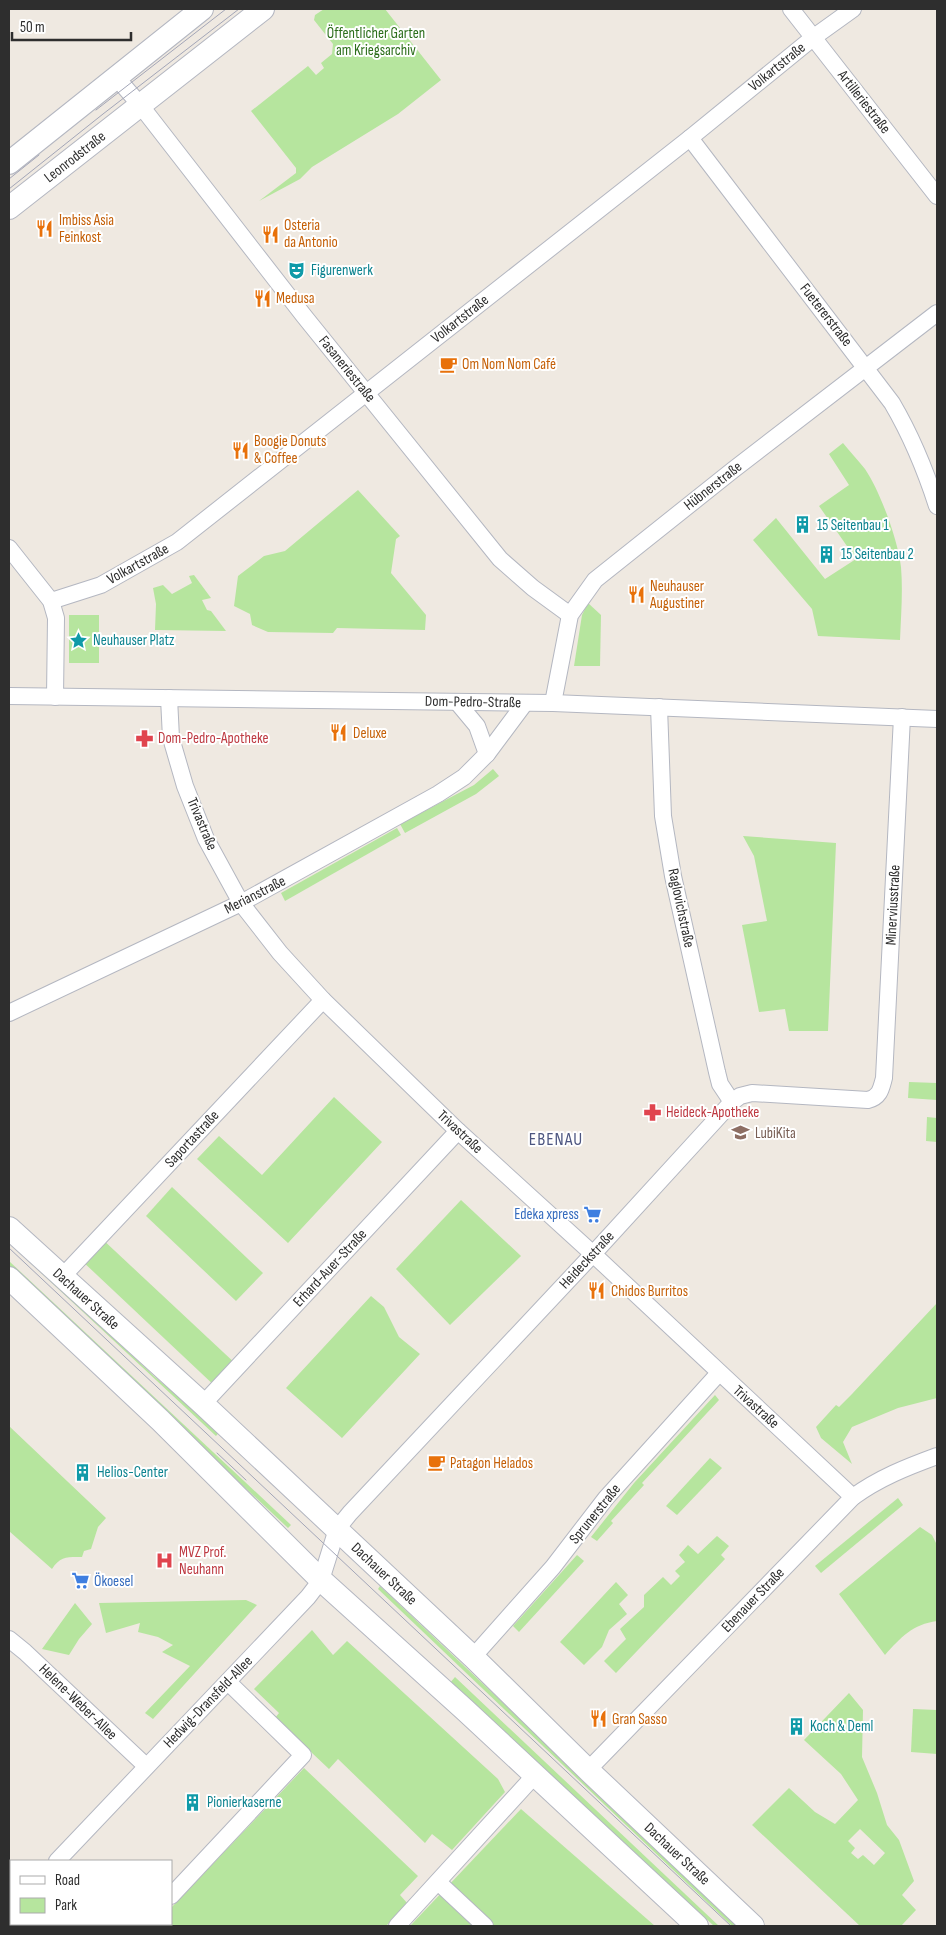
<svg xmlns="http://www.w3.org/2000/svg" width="946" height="1935" viewBox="0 0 946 1935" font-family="'Sofia Sans Condensed',sans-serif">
<rect width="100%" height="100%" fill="#efe9e1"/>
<g fill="#b6e59e" fill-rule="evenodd">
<polygon points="324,9 385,9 441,80 398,114 312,167 300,179 259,201 296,173 296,168 251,111 308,66 316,75 324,68 321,63 332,54 333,44 314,20 315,15"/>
<path d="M843,443C850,452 858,460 865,469C880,491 898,540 901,567C903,591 901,616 900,640L818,636L812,609L753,540L776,518L825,579L856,559L819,506L849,485L829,454Z"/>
<polygon points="358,490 400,536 396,539 391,573 426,615 425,630 337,628 333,633 268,632 252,625 250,614 234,606 238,576 264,556 285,551"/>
<polygon points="194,575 211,598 202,600 207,610 211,611 226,631 155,630 156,604 153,588 163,585 172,594 192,583 189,576"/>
<polygon points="588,603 601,615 600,666 574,666 582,615"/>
<rect x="69" y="615" width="30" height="48"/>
<polygon points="493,769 499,776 476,794 405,833 400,824 474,785"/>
<polygon points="397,828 401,835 285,901 281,893"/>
<polygon points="743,836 836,843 828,1031 789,1031 785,1009 759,1012 742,925 767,921 754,856"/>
<polygon points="909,1082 937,1083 937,1100 908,1098"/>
<polygon points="334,1097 382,1142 288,1243 197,1159 219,1136 262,1175"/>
<polygon points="927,1117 937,1118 937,1142 926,1141"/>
<polygon points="172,1187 263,1273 236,1301 146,1216"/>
<polygon points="461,1200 521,1256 450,1325 396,1269"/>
<polygon points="100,1237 238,1366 217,1388 80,1259"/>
<path d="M9,1240L155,1377C176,1395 200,1411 221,1430L216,1436L9,1243Z"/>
<polygon points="9,1261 291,1525 288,1528 9,1266"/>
<polygon points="371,1296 384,1307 399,1337 420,1354 342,1438 286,1388"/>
<polygon points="937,1303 937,1398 898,1408 852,1427 843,1442 852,1464 821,1438 816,1427 836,1405 839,1407 852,1394"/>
<polygon points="715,1395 719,1400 642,1483 644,1485 611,1521 613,1523 597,1541 591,1537 634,1483"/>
<path d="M9,1426L106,1518L98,1527L91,1549L84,1551L82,1557C68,1557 60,1556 52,1569L9,1531Z"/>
<polygon points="710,1458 722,1468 677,1515 666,1506"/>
<polygon points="898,1498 903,1505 821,1573 815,1566"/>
<path d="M920,1527L932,1535L937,1545V1621C913,1624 900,1638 885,1655L839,1594Z"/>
<polygon points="717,1536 729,1546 721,1555 725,1559 616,1673 604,1661 626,1639 620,1629 644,1607 644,1595 663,1577 671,1585 680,1576 675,1571 685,1562 679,1555 688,1545 698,1554"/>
<polygon points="577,1555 584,1561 519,1632 513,1626"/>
<polygon points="616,1582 628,1595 619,1604 627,1614 609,1630 602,1647 584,1665 560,1642"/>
<polygon points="380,1586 738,1926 732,1926 378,1589"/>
<polygon points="246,1600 257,1605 153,1719 145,1713 190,1666 162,1652 173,1645 158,1637 138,1632 140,1623 106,1633 99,1603"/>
<polygon points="75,1603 92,1624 79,1639 69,1655 42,1649"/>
<polygon points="312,1630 333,1655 347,1641 498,1779 505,1792 452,1850 432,1834 425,1843 338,1759 329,1769 275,1718 279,1713 254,1689"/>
<polygon points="455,1677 719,1926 714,1926 504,1731 460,1697 449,1684"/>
<path d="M849,1693L863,1710L862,1757L877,1793L887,1825L899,1840L914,1881L902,1895L916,1910L901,1926H860L752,1825L789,1788L815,1812L835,1824L858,1800L841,1774L804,1740ZM860,1829L885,1853L874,1865L863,1855L858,1859L851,1853L855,1848L848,1841Z"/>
<polygon points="913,1709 937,1710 937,1754 911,1752"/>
<polygon points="304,1768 418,1876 400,1895 408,1904 386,1926 154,1926 156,1924 171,1924 171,1908"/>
<polygon points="521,1809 655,1926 410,1926"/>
</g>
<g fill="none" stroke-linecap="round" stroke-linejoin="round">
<defs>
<g id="minor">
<polyline points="791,9 937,196"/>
<polyline points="116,77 141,106 304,316 500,559 533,588 570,615"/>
<path d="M690,138L892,403C912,437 925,469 937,506"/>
<polyline points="9,548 51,601 56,618 55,697"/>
<polyline points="51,601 101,585 177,542 690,138 814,37 853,9"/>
<polyline points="9,696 553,703 937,719"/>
<polyline points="169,698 171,738 185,786 206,839 241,903 280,953 323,1000 458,1131 593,1254 853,1497"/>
<polyline points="457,702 477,726 487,754"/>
<polyline points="553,703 570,615 595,580 733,470 937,313"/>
<polyline points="659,707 663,816 673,876 717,1072 720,1084 732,1102"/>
<polyline points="9,1013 241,903 438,794 464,777 487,754 525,703"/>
<polyline points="62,1277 323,1000"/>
<polyline points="203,1404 458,1131"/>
<polyline points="9,1639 25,1652 146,1766"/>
<polyline points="473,1657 553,1567 606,1498 719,1373"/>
<path d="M588,1770L853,1497C879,1478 907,1467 937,1456"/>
<path d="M57,1861L308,1597L321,1580L337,1529L350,1513L593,1254L732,1102L740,1096L752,1093L868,1100C880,1097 881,1089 884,1078L902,717"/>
<polyline points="438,1882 485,1926"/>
<polyline points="171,1896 303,1755 228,1682"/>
<polyline points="9,1912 11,1909"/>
<polyline points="143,1926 146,1924"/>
<polyline points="397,1926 535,1775"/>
</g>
<g id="secondary">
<polyline points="9,163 202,9"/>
<polyline points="9,208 263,9"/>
<polyline points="9,1228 203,1404 473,1657 588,1770 753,1926"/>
<polyline points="9,1278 160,1420 321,1580 465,1710 697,1926"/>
</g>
</defs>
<use href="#minor" stroke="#b4b7c1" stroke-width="18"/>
<use href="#secondary" stroke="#b4b7c1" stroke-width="24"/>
<use href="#minor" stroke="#fff" stroke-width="16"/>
<use href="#secondary" stroke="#fff" stroke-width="22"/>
<g stroke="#a3a6b8" stroke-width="1">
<polyline points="96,110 226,9"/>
<polyline points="9,179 39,155"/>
<polyline points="9,189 103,114 239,9"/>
<polyline points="9,1248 731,1926"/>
<polyline points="217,1453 246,1480"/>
</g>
</g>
<defs>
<symbol id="restaurant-bare" viewBox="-9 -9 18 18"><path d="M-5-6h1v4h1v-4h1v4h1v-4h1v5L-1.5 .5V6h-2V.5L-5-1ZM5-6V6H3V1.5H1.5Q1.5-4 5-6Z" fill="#e8710a" stroke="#fff" stroke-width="2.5" paint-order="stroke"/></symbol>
<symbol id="theatre-bare" viewBox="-9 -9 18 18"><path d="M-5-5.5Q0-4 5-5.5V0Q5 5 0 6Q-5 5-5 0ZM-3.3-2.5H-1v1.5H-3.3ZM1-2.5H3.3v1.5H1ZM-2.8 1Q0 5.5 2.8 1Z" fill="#0f9aa8" stroke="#fff" stroke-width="2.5" paint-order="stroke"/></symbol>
<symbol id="cafe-bare" viewBox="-9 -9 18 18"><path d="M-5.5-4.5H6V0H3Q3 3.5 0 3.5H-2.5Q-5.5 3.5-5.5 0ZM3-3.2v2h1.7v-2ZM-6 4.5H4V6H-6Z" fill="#e8710a" stroke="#fff" stroke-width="2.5" paint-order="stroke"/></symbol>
<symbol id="building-bare" viewBox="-9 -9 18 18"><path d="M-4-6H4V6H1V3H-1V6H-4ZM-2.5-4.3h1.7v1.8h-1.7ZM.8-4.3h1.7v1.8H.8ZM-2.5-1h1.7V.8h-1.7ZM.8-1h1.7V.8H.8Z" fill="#0f9aa8" stroke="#fff" stroke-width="2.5" paint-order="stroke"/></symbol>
<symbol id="sight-bare" viewBox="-9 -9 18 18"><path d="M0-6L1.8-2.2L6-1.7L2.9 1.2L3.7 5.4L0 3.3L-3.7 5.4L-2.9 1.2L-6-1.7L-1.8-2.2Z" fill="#0f9aa8" stroke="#fff" stroke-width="2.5" paint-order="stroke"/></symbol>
<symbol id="pharmacy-bare" viewBox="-9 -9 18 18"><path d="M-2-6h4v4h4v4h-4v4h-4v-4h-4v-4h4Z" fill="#e0444e" stroke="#fff" stroke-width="2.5" paint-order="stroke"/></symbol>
<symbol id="school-bare" viewBox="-9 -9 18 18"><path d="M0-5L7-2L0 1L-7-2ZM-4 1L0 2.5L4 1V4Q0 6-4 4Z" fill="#8d6e63" stroke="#fff" stroke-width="2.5" paint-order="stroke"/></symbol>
<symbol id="supermarket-bare" viewBox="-9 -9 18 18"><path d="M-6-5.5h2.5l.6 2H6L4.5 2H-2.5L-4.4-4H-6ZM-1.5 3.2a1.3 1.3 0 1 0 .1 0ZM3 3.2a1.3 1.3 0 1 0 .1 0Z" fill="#3f7fe0" stroke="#fff" stroke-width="2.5" paint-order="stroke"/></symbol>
<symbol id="hospital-bare" viewBox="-9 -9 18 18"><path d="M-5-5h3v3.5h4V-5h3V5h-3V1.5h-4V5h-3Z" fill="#e0444e" stroke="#fff" stroke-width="2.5" paint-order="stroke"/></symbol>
</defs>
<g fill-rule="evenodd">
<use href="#restaurant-bare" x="32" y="216" width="25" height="25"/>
<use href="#restaurant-bare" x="258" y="222" width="25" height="25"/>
<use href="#theatre-bare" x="284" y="258" width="25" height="25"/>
<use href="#restaurant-bare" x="250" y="286" width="25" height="25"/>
<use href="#cafe-bare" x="436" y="352" width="25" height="25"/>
<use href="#restaurant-bare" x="228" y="438" width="25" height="25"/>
<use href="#building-bare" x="790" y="512" width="25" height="25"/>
<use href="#building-bare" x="814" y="542" width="25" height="25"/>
<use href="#restaurant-bare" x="624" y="582" width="25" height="25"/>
<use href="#sight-bare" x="66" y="628" width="25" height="25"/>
<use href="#restaurant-bare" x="326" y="720" width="25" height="25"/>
<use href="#pharmacy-bare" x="132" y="726" width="25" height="25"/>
<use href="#pharmacy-bare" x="640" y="1100" width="25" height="25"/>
<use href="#school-bare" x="728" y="1120" width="25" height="25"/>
<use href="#supermarket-bare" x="580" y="1202" width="25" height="25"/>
<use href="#restaurant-bare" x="584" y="1278" width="25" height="25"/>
<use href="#cafe-bare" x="424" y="1450" width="25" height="25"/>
<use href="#building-bare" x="70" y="1460" width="25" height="25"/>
<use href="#hospital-bare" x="152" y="1548" width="25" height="25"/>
<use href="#supermarket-bare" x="68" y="1568" width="25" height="25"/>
<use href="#restaurant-bare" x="586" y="1706" width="25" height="25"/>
<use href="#building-bare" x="784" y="1714" width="25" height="25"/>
<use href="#building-bare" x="180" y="1790" width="25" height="25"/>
</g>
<g text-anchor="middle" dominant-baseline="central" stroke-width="4" stroke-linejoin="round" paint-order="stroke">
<g font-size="15" fill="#2c6e1b" stroke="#fff">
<text x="376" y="33">Öffentlicher Garten<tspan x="376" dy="17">am Kriegsarchiv</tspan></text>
</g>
<g font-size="15" fill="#2e2e2e" stroke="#fff">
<text transform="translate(777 67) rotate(-39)">Volkartstraße</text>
<text transform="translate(864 102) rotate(52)">Artilleriestraße</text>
<text transform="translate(75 157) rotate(-38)">Leonrodstraße</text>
<text transform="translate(826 315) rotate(52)">Fuetererstraße</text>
<text transform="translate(460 319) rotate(-38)">Volkartstraße</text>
<text transform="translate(347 369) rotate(51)">Fasaneriestraße</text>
<text transform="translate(713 486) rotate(-38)">Hübnerstraße</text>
<text transform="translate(138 564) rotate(-29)">Volkartstraße</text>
<text transform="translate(473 702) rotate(1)">Dom-Pedro-Straße</text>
<text transform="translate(202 824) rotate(67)">Trivastraße</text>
<text transform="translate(255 895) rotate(-27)">Merianstraße</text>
<text transform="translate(893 905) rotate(-87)">Minerviusstraße</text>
<text transform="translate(681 908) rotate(78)">Raglovichstraße</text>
<text transform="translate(460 1132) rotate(43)">Trivastraße</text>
<text transform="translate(192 1139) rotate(-47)">Saportastraße</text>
<text transform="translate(587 1260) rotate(-47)">Heideckstraße</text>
<text transform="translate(330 1268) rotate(-47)">Erhard-Auer-Straße</text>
<text transform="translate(86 1299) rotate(42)">Dachauer Straße</text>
<text transform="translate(756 1407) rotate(42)">Trivastraße</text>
<text transform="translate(595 1514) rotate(-51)">Sprunerstraße</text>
<text transform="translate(384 1574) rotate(43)">Dachauer Straße</text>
<text transform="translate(753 1600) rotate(-46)">Ebenauer Straße</text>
<text transform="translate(78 1702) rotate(44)">Helene-Weber-Allee</text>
<text transform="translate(208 1702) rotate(-46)">Hedwig-Dransfeld-Allee</text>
<text transform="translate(677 1854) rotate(43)">Dachauer Straße</text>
</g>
<g font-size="15" fill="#c56008" stroke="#fff" text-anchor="start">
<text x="59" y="220">Imbiss Asia<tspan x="59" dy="17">Feinkost</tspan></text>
<text x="284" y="225">Osteria<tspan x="284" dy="17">da Antonio</tspan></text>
<text x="276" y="298">Medusa</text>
<text x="462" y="364">Om Nom Nom Café</text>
<text x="254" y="441">Boogie Donuts<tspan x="254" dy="17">&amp; Coffee</tspan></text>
<text x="650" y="586">Neuhauser<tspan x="650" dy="17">Augustiner</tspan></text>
<text x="353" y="733">Deluxe</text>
<text x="611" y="1291">Chidos Burritos</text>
<text x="450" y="1463">Patagon Helados</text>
<text x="612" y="1719">Gran Sasso</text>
</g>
<g font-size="15" fill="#0d838f" stroke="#fff" text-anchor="start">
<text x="311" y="270">Figurenwerk</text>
<text x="817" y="525">15 Seitenbau 1</text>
<text x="841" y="554">15 Seitenbau 2</text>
<text x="93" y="640">Neuhauser Platz</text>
<text x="97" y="1472">Helios-Center</text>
<text x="810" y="1726">Koch &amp; Deml</text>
<text x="207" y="1802">Pionierkaserne</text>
</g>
<g font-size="15" fill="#be3a42" stroke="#fff" text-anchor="start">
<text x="158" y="738">Dom-Pedro-Apotheke</text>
<text x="666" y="1112">Heideck-Apotheke</text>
<text x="179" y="1552">MVZ Prof.<tspan x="179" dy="17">Neuhann</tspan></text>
</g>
<g font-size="15" fill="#785e54" stroke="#fff" text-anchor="start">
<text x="755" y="1133">LubiKita</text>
</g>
<g font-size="15" fill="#366cbe" stroke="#fff" text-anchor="end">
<text x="579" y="1214">Edeka xpress</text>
<text x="94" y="1581" text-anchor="start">Ökoesel</text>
</g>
<g font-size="18" letter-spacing="1" fill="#4d5680" stroke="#fff">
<text x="556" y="1139">EBENAU</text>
</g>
</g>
<rect width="946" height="1935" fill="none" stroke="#2e2e2e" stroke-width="20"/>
<rect x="10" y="1860" width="162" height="65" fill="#ffffff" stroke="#ababab"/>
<rect x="20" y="1876" width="25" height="8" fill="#ffffff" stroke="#ababab"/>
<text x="55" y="1885" font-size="15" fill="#2e2e2e">Road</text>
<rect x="20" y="1898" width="25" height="15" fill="#b6e59e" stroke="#ababab"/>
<text x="55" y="1910" font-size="15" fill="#2e2e2e">Park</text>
<path d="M12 32v8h119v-8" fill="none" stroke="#2e2e2e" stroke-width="2.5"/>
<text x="20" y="32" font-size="15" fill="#2e2e2e" stroke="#ffffff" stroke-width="4" paint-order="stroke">50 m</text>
</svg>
